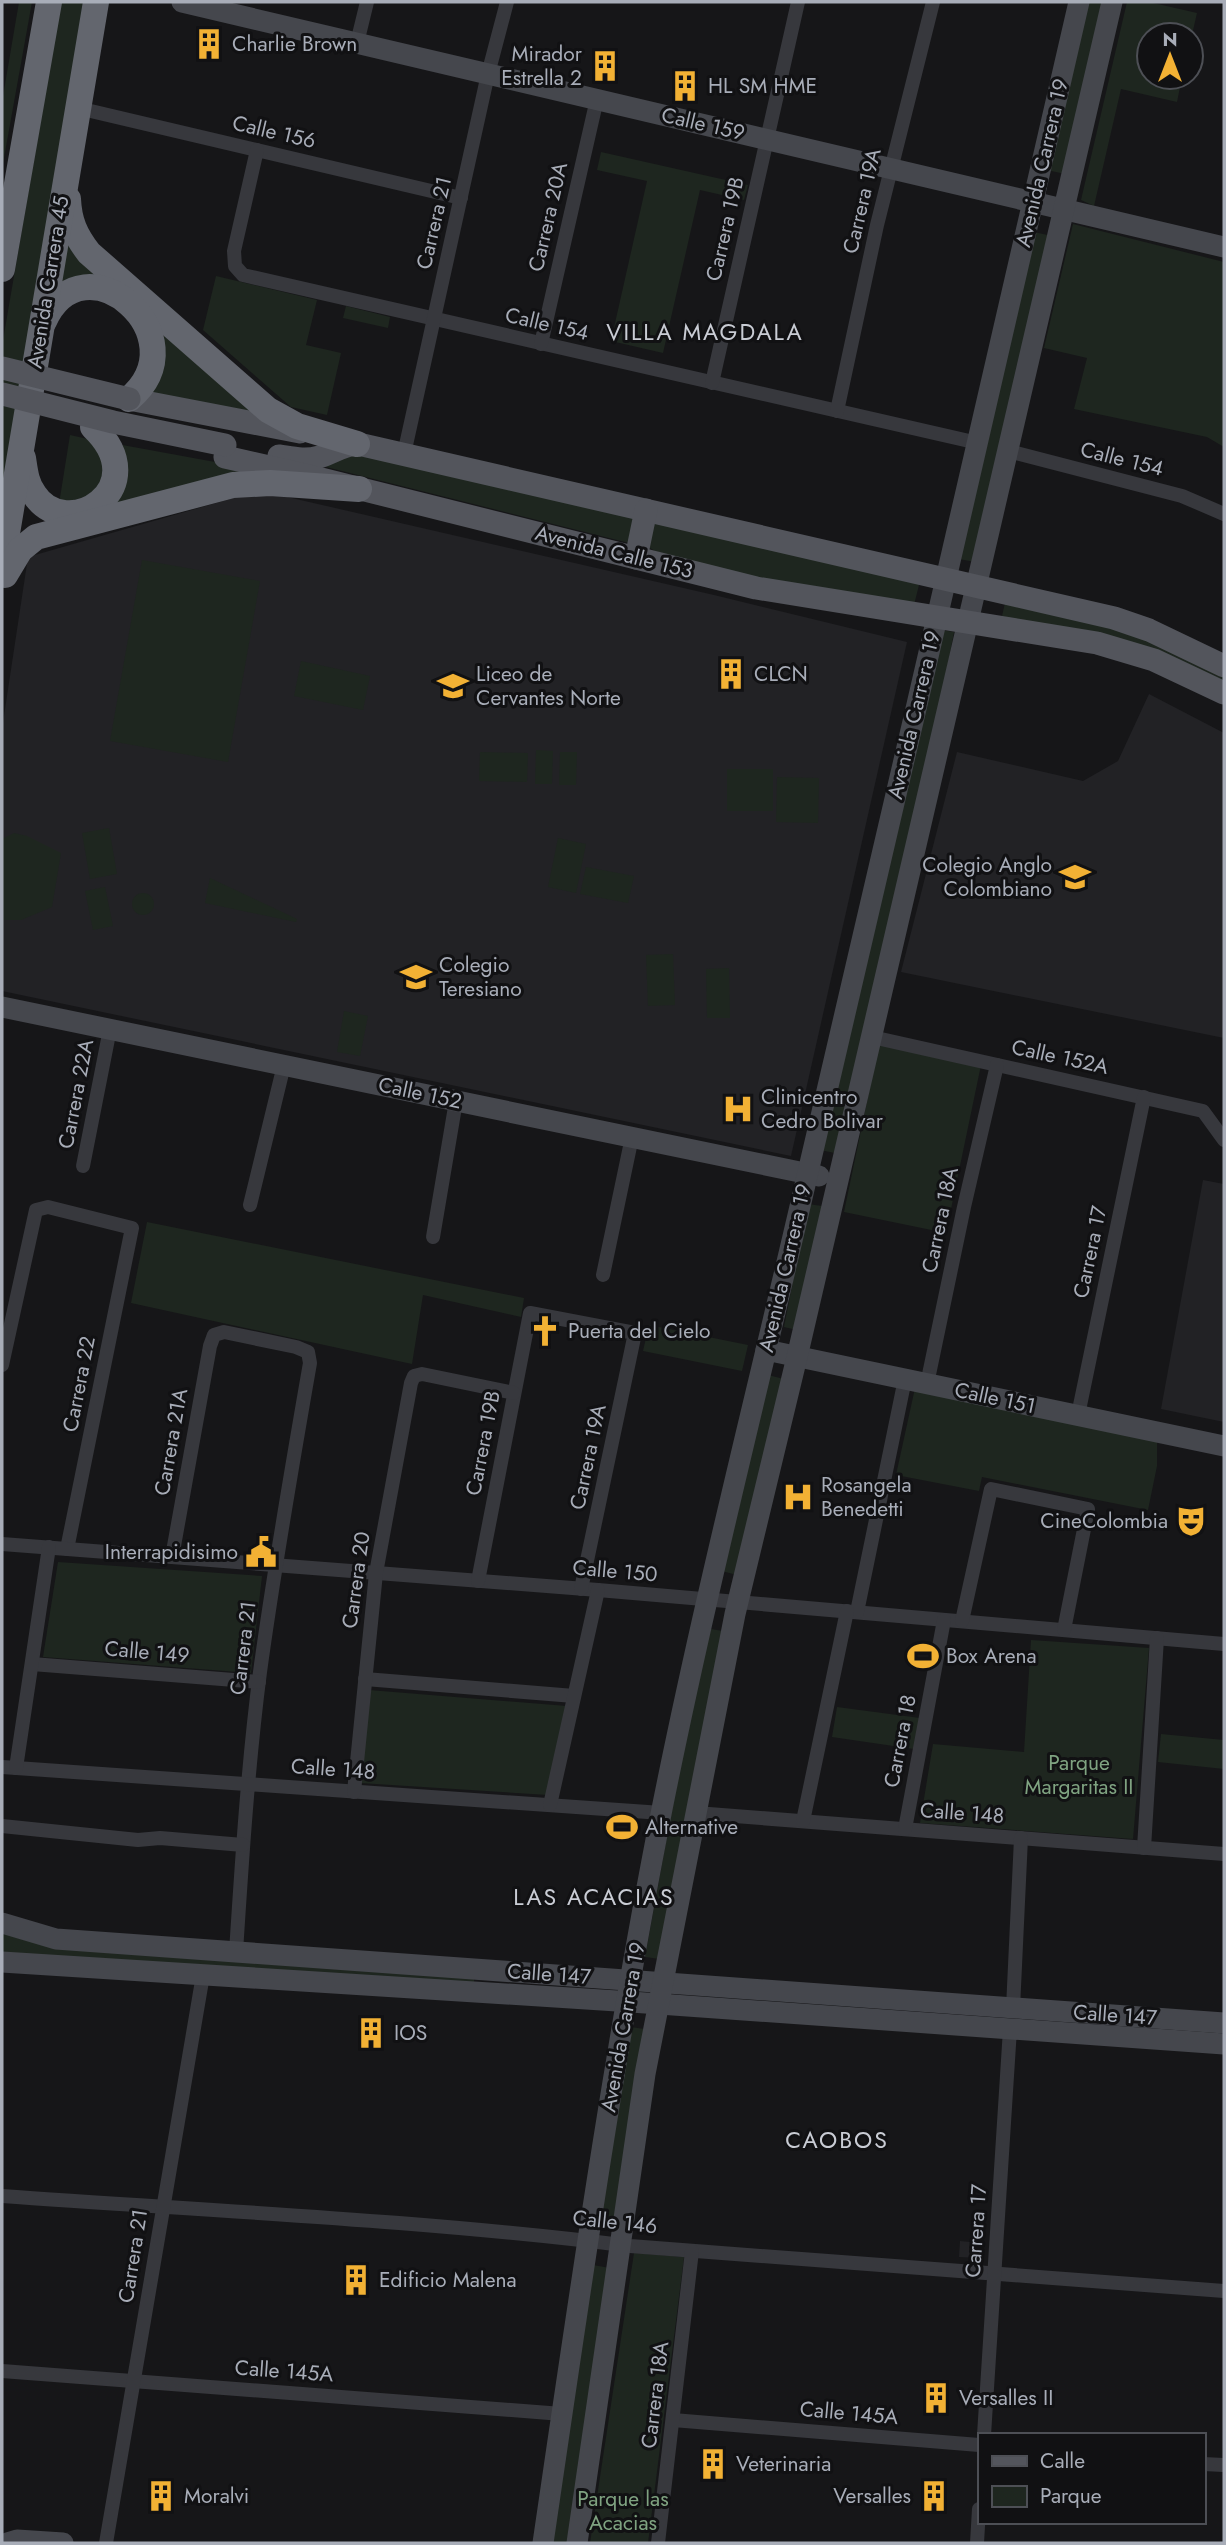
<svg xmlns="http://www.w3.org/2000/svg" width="1226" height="2545" viewBox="0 0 1226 2545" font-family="Jost,sans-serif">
<rect width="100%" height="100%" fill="#161618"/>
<g fill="#222225">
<polygon points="264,495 283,496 714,595 907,642 791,1156 2,991 2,729 28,557 237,497"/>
<polygon points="1149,694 1224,733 1224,1038 901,972 957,752 1083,781 1118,761"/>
<polygon points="1203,1180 1224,1184 1224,1422 1161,1409"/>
<polygon points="960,2241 980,2243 979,2258 959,2257"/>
</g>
<g fill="#1e261f">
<polygon points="19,2 32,2 2,169 2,102"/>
<polygon points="61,2 89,2 2,510 2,346"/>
<polygon points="1087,2 1104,2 1065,174 1047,170"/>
<polygon points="1127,2 1149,2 1197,13 1191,39 1191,35 1149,35 1149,77 1182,77 1177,102 1121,89 1094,206 1081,200"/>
<polygon points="601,152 748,185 744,200 700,190 663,353 611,341 647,181 597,170"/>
<polygon points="1073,224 1224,262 1224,447 1207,437 1074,409 1087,358 1044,348"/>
<polygon points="66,230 116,284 54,295"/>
<polygon points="1034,232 1052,236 975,562 959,559"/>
<polygon points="216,276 317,300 306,345 341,353 327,415 291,407 203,330"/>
<polygon points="346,306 390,317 388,328 343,318"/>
<polygon points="150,324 263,417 148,394"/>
<polygon points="70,435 88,439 105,454 100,493 59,504"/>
<polygon points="117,444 275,473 100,512"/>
<polygon points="350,450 627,513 635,521 629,543 322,466"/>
<polygon points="654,520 920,581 914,605 777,585 655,551 648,547"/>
<polygon points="142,560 260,581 228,762 110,741"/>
<polygon points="1005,603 1128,631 1224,672 1224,685 1002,616"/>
<polygon points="941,630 954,632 946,674 840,1154 820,1150"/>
<polygon points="301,661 370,676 363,710 294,696"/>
<polygon points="536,750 553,751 552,784 535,784"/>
<polygon points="480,752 528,753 527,782 479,781"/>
<polygon points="560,752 577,752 576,785 559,785"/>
<rect x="727" y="769" width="46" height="42"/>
<polygon points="777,777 819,778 818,823 776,822"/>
<polygon points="109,828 117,874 90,879 82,833"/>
<polygon points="14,833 27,836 61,853 52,907 21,920 2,920 2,839"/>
<polygon points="558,838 586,844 576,893 548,887"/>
<polygon points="586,867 634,876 628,903 580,894"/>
<polygon points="210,878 297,919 296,922 205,903"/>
<polygon points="105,887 113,926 93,930 85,891"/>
<circle cx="143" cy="904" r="11"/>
<polygon points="673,954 675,1005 648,1006 646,955"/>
<polygon points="729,968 730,1018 707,1018 706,969"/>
<polygon points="344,1011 368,1016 360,1056 337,1052"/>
<polygon points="879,1044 981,1065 946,1233 844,1212"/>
<polygon points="808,1204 822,1206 797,1330 784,1327"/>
<polygon points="147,1222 524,1298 521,1317 423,1295 412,1364 131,1303"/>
<polygon points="649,1325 748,1345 742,1371 643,1351"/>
<polygon points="764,1374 784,1379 737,1575 718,1570"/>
<polygon points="915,1388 1157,1439 1157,1466 1148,1510 982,1477 979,1491 896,1475"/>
<polygon points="58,1562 262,1576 251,1673 43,1657"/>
<polygon points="705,1628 723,1631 660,1959 645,1957"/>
<polygon points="1031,1640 1149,1648 1133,1839 920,1823 933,1744 1024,1752"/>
<polygon points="369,1690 567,1706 548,1795 360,1783"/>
<polygon points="837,1707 920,1718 914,1749 832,1737"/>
<polygon points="1161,1734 1224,1740 1224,1769 1158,1762"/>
<polygon points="2,1932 474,1977 474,1985 2,1954"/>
<polygon points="630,2027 645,2029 615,2230 597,2228"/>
<polygon points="634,2253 684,2257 648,2543 590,2543"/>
<polygon points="593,2265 610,2268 567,2543 550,2543"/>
</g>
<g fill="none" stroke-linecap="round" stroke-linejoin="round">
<g stroke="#37383d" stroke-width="14">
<polyline points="357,43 367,2"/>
<polyline points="78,108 461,198"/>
<polyline points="257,150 234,251 235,266 243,275 978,443"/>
<polyline points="541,344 597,99"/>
<polyline points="712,383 798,2"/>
<polyline points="837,411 877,225 933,2"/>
<polyline points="1008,451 1182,496 1224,514"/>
<polyline points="404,454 488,74 507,2"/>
<polyline points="872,1037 1203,1111 1224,1140"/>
<polyline points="83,1166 110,1029"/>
<polyline points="250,1205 284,1065"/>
<polyline points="433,1237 456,1101"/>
<polyline points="603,1275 632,1137"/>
<polyline points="2,1365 36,1210 48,1207 132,1228 67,1549"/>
<polyline points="927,1384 964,1207 997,1065"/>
<polyline points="1078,1415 1144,1097"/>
<polyline points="2,1544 598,1590 1224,1644"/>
<path d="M172,1557L210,1346L214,1335L224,1332L296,1347L308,1352L310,1363C292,1466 274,1569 260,1672C248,1765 242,1859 236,1952"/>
<polyline points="478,1581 530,1313 635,1333 581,1589"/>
<polyline points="857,1612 905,1379"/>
<polyline points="962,1621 991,1489 1088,1509 1064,1630"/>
<polyline points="32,1664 259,1682"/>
<polyline points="365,1679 574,1696"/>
<polyline points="2,1767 662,1813"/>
<polyline points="16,1768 49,1547"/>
<polyline points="354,1792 376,1573 411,1383 414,1376 422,1374 514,1393"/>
<polyline points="550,1805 598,1590"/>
<polyline points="696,1813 1224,1854"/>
<polyline points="803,1821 847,1611"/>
<polyline points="2,1826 138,1840 160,1838 243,1845"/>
<polyline points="905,1829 944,1620"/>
<polyline points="1144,1848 1157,1638"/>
<polyline points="1013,2008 1021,1838"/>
<path d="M2,2196C211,2211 422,2220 630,2246L1224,2291"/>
<polyline points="2,2371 562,2414"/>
<polyline points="673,2420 979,2445"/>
<polyline points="984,2435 1010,2029"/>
<polyline points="1203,2464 1224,2465"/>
<polyline points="106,2543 203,1975"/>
<polyline points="658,2543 692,2251"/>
<polyline points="977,2543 979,2509"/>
</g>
<g stroke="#45474d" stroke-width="21">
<polyline points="182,2 1224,247"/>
<polyline points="2,1007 819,1176"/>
<polyline points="766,1350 1224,1446"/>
<polyline points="2,1923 56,1939 1224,2023"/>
<polyline points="2,1962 617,2001 1224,2044"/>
<polyline points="7,2543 17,2540 63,2543"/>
<path d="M543,2543C579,2298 614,2052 662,1809C704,1599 757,1393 805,1185C897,791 989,396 1079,2"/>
<polyline points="577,2543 645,2074 735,1614 797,1357 1112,2"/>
</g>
<g stroke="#53555c" stroke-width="23">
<polyline points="129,399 300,432"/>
<polyline points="341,440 1114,618 1149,630 1224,666"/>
<path d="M279,456C293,458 305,461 319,457C332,453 343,445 357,444"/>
<polyline points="225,457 309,476 756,588 1097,643 1154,660 1224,693"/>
<polyline points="636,558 646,510"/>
</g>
<g stroke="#63666e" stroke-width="26">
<path d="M68,199C69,221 75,235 89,253L268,410L297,426L357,444"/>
<polyline points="2,269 49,2"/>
<path d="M44,321C84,233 203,337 129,399"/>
<path d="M23,458C25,471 26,483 34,494C66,544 157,488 93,427"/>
<polyline points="2,563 96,2"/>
<polyline points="5,575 20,550 36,537 233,485 270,483 359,489"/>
</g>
<g stroke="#53555c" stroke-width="23">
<polyline points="2,368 129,399"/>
<polyline points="2,394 113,422 225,445"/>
</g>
</g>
<defs>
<symbol id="building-bare" viewBox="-9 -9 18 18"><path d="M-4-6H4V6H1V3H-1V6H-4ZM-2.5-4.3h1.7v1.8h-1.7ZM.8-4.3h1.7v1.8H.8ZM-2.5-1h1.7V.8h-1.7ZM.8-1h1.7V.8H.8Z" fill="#f2b134" stroke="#111113" stroke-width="2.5" paint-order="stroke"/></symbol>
<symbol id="school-bare" viewBox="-9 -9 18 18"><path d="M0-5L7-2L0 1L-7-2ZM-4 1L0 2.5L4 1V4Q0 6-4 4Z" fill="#f2b134" stroke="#111113" stroke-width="2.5" paint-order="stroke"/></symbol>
<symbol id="hospital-bare" viewBox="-9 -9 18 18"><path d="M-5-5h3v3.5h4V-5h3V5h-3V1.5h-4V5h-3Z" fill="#f2b134" stroke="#111113" stroke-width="2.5" paint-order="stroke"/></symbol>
<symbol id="church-bare" viewBox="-9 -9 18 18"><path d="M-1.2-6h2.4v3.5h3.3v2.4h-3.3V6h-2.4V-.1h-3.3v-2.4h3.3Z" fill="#f2b134" stroke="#111113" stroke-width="2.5" paint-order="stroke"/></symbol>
<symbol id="theatre-bare" viewBox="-9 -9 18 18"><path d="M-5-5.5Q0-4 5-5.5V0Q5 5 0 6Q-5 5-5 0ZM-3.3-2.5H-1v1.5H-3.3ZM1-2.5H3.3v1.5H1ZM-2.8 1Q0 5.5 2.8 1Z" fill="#f2b134" stroke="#111113" stroke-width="2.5" paint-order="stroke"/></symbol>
<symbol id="civic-bare" viewBox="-9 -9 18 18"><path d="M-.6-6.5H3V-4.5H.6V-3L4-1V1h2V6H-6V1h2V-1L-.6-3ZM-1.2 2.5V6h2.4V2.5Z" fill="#f2b134" stroke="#111113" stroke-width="2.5" paint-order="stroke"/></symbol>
<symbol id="stadium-bare" viewBox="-9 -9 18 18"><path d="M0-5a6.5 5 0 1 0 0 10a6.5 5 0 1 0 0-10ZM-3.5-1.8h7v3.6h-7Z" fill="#f2b134" stroke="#111113" stroke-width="2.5" paint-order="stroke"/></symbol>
</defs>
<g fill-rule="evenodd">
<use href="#building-bare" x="187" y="22" width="44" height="44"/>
<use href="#building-bare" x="583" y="44" width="44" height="44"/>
<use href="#building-bare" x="663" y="64" width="44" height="44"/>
<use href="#building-bare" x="709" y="652" width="44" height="44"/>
<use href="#school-bare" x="431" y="664" width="44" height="44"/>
<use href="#school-bare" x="1053" y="855" width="44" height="44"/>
<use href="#school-bare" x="394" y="955" width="44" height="44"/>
<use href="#hospital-bare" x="716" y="1087" width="44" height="44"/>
<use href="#church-bare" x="523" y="1309" width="44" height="44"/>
<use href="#hospital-bare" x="776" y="1475" width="44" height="44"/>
<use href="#theatre-bare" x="1169" y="1499" width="44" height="44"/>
<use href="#civic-bare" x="239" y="1530" width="44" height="44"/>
<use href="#stadium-bare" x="901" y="1634" width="44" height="44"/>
<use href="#stadium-bare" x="600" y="1805" width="44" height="44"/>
<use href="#building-bare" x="349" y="2011" width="44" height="44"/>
<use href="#building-bare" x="334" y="2258" width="44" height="44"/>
<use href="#building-bare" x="914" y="2376" width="44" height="44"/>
<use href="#building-bare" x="691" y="2442" width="44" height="44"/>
<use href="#building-bare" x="139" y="2474" width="44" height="44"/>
<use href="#building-bare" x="912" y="2474" width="44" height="44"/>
</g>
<g text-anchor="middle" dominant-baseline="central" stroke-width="6" stroke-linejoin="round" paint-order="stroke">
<g font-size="21" fill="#a8adb8" stroke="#111113" text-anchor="start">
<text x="232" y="44">Charlie Brown</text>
<text x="582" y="54" text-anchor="end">Mirador<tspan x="582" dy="24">Estrella 2</tspan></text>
<text x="708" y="86">HL SM HME</text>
<text x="476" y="674">Liceo de<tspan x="476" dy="24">Cervantes Norte</tspan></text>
<text x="754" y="674">CLCN</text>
<text x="1052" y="865" text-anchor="end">Colegio Anglo<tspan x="1052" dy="24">Colombiano</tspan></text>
<text x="439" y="965">Colegio<tspan x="439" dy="24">Teresiano</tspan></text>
<text x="761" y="1097">Clinicentro<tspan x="761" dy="24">Cedro Bolivar</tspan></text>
<text x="568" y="1331">Puerta del Cielo</text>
<text x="821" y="1485">Rosangela<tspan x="821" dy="24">Benedetti</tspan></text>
<text x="1168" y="1521" text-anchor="end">CineColombia</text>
<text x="238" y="1552" text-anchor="end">Interrapidisimo</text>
<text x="946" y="1656">Box Arena</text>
<text x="645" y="1827">Alternative</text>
<text x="394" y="2033">IOS</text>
<text x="379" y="2280">Edificio Malena</text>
<text x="959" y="2398">Versalles II</text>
<text x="736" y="2464">Veterinaria</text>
<text x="184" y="2496">Moralvi</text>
<text x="911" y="2496" text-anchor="end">Versalles</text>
</g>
<g font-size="21" fill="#a8adb8" stroke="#111113">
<text transform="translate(703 124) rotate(13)">Calle 159</text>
<text transform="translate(274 132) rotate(13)">Calle 156</text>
<text transform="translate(1042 163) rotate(-77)">Avenida Carrera 19</text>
<text transform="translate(862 201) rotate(-77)">Carrera 19A</text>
<text transform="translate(548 217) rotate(-77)">Carrera 20A</text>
<text transform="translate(434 223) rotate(-77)">Carrera 21</text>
<text transform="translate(725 229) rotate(-77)">Carrera 19B</text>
<text transform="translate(48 282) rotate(-81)">Avenida Carrera 45</text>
<text transform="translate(547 324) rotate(13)">Calle 154</text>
<text transform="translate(1122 459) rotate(14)">Calle 154</text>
<text transform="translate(614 552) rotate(14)">Avenida Calle 153</text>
<text transform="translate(914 715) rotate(-77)">Avenida Carrera 19</text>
<text transform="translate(1060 1057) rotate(12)">Calle 152A</text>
<text transform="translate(420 1093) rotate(12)">Calle 152</text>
<text transform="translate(76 1094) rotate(-79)">Carrera 22A</text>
<text transform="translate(940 1220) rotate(-78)">Carrera 18A</text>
<text transform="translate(1090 1252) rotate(-78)">Carrera 17</text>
<text transform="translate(785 1268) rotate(-77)">Avenida Carrera 19</text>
<text transform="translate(79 1384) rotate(-79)">Carrera 22</text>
<text transform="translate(995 1398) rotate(12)">Calle 151</text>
<text transform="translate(171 1442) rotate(-80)">Carrera 21A</text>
<text transform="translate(483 1443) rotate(-79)">Carrera 19B</text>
<text transform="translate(588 1457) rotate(-78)">Carrera 19A</text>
<text transform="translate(615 1571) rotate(5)">Calle 150</text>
<text transform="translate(356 1580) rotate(-82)">Carrera 20</text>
<text transform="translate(243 1648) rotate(-83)">Carrera 21</text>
<text transform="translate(147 1652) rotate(5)">Calle 149</text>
<text transform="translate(900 1741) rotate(-79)">Carrera 18</text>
<text transform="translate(333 1769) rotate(4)">Calle 148</text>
<text transform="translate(962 1813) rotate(4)">Calle 148</text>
<text transform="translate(549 1974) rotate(4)">Calle 147</text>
<text transform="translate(1115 2015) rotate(4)">Calle 147</text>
<text transform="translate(623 2027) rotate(-80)">Avenida Carrera 19</text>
<text transform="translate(615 2222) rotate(6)">Calle 146</text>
<text transform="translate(976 2231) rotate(-86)">Carrera 17</text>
<text transform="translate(133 2256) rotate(-81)">Carrera 21</text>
<text transform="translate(284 2371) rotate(4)">Calle 145A</text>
<text transform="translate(655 2395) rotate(-83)">Carrera 18A</text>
<text transform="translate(849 2413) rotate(5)">Calle 145A</text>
</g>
<g font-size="21" fill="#7fa381" stroke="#111113">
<text x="1079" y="1763">Parque<tspan x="1079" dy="24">Margaritas II</tspan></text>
<text x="623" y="2499">Parque las<tspan x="623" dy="24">Acacias</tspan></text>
</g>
<g font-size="23" letter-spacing="2" fill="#c9ccd4" stroke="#111113">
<text x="705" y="332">VILLA MAGDALA</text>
<text x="594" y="1897">LAS ACACIAS</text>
<text x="837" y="2140">CAOBOS</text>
</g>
</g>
<rect width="1226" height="2545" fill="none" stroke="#a8adb8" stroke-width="7"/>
<rect x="978" y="2433" width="228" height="91" fill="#111113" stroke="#4d4f55" stroke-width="2"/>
<rect x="992" y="2456" width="35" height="10" fill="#53555c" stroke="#4d4f55" stroke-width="2"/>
<text x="1040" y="2468" font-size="21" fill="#a8adb8">Calle</text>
<rect x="992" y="2486" width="35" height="21" fill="#1e261f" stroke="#4d4f55" stroke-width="2"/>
<text x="1040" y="2503" font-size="21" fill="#a8adb8">Parque</text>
<g transform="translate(1170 56)"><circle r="33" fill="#111113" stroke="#4d4f55" stroke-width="2"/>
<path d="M0-5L12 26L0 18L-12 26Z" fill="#f2b134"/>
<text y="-10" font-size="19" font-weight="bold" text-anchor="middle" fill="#a8adb8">N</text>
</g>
</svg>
